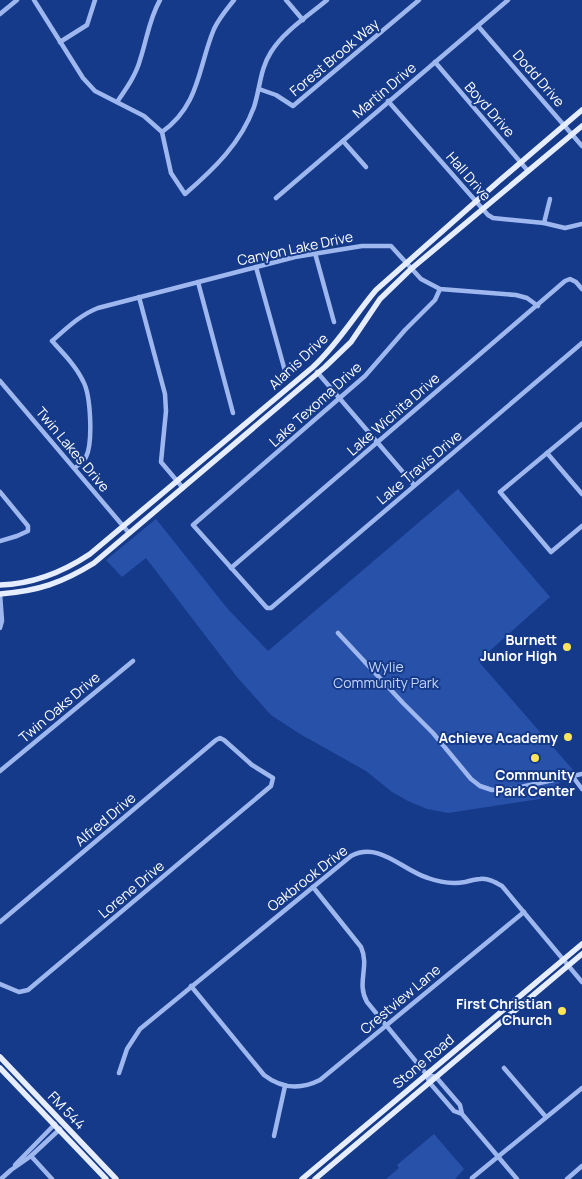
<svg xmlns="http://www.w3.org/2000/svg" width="582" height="1179" viewBox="0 0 582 1179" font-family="Manrope,sans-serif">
<rect width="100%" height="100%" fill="#163a8a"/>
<g fill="#2851a9">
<polygon points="458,489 550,597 484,656 480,663 574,771 540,799 448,813 427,809 408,801 392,792 366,771 300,734 271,715 237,677 146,558 122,577 106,560 156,519 227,608 268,651"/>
<polygon points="434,1134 464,1169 455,1179 386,1179 399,1168 397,1165"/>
</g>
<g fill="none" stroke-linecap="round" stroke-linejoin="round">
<g stroke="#9eb8ef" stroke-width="4.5">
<path d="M34,0L83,78L95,91L144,116L162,132L171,173L185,194C214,169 241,143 254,107C260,89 260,69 271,52C284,31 308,16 327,0"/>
<polyline points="286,0 303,20"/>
<polyline points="0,14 17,0"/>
<polyline points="478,26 582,146"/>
<polyline points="60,42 87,25 95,0"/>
<polyline points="435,62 528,171"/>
<polyline points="259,89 276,95 293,106 419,0"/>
<polyline points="388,101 488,215 493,218 544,223 565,228 582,224"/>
<path d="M117,102C126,89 136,75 140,60C147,39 149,19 160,0"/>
<path d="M162,132C200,105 198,67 214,29C219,18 227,9 234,0"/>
<polyline points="343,141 366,167"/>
<polyline points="276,198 508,0"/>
<polyline points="544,223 550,199"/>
<polyline points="315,253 334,322"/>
<polyline points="256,267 285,371"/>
<polyline points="198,282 233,413"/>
<polyline points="440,289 435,300 405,330 365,376 193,525 267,608 271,608 582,343"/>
<polyline points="139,297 165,394 166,411 161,462 183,488"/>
<polyline points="317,372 414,485"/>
<polyline points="0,381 129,533"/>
<polyline points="582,424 500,492 551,552 582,526"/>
<polyline points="547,453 582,494"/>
<path d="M75,468C78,465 83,462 86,457C93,443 91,395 83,381C76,366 63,353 52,341C67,328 80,315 98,308L295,257L362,246H391L421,279L440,289L516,295L527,298L538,306"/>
<polyline points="0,492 28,526 28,531 17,536 0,541"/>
<polyline points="231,568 565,281 570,279 576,282 582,289"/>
<polyline points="0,628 2,621 0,594"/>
<polyline points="338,633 403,703 433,733 471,779 480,786 492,790 516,788 582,774"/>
<polyline points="0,771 133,661"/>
<polyline points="573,777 582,789"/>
<path d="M313,887L361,947C370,967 356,983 367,1002L427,1075"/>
<polyline points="0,922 216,740 220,738 224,740 252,765 273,778 271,786 28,990 19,992 0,984"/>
<path d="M191,986L264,1075C282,1089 300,1090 320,1080L524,912"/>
<polyline points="504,1068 546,1117"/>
<path d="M119,1073L127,1049L140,1029L351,856C379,841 402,870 428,878C439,882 453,884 465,882C470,881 475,879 480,879C488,878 495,882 502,886L582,982"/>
<polyline points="462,1114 454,1111 429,1082 427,1075 436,1077 460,1105 462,1114 517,1179"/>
<polyline points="274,1136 285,1086"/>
<polyline points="31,1156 52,1179"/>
<polyline points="15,1165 55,1124"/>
<polyline points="472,1178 582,1088"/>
<polyline points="1,1179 11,1170 31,1156 60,1129"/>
<polyline points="567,1179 582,1166"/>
</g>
<g stroke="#e6edff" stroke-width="5.5">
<path d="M0,585C33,584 63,572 90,554L313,367C338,344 354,316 376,290L499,181L582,110"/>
<path d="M0,594C38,591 62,583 94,563L325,367L351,342L380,299L411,269L582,126"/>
<polyline points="0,1057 116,1179"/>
<polyline points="0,1068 106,1179"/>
<polyline points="302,1179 582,944"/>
<polyline points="315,1179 582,954"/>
</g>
</g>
<g fill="#ffe55c" stroke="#163a8a" stroke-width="2">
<circle cx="567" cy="647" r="5"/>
<circle cx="568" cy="737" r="5"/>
<circle cx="535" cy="758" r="5"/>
<circle cx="562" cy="1011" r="5"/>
</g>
<g text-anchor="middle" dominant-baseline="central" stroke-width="4" stroke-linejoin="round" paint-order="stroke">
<g font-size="14" fill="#fff" stroke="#163a8a">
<text transform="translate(334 57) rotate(-40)">Forest Brook Way</text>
<text transform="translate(539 78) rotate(49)">Dodd Drive</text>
<text transform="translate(384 90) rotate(-40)">Martin Drive</text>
<text transform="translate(490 109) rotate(49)">Boyd Drive</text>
<text transform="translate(469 176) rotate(49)">Hall Drive</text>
<text transform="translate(295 248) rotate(-12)">Canyon Lake Drive</text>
<text transform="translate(298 361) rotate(-43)">Alanis Drive</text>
<text transform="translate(315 404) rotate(-42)">Lake Texoma Drive</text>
<text transform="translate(393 414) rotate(-41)">Lake Wichita Drive</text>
<text transform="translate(73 449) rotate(50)">Twin Lakes Drive</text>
<text transform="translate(419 467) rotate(-40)">Lake Travis Drive</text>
<text transform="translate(59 707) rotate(-40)">Twin Oaks Drive</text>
<text transform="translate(105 819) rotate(-40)">Alfred Drive</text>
<text transform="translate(307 878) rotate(-38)">Oakbrook Drive</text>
<text transform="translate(131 889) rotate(-40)">Lorene Drive</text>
<text transform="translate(400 999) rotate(-40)">Crestview Lane</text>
<text transform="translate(423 1061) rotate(-40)">Stone Road</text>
<text transform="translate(67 1110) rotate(46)">FM 544</text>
</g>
<g font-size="14" font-weight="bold" fill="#fff" stroke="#163a8a" text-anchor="end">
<text x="557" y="639">Burnett<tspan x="557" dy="16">Junior High</tspan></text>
<text x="558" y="737">Achieve Academy</text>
<text x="535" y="774" text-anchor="middle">Community<tspan x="535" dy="16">Park Center</tspan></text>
<text x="552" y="1003">First Christian<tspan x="552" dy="16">Church</tspan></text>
</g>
<g font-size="14" fill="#c4d6fb" stroke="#163a8a">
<text x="386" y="666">Wylie<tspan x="386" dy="16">Community Park</tspan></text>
</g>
</g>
</svg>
